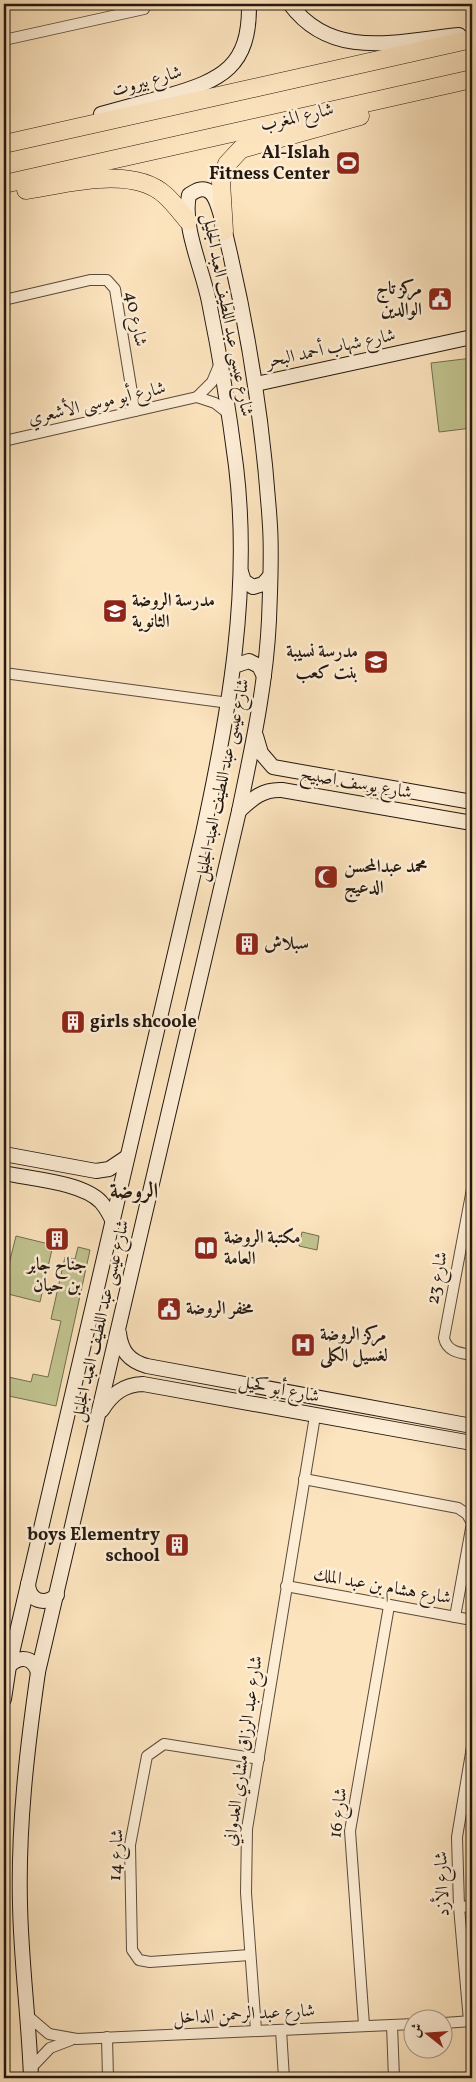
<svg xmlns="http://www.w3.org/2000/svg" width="476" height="2082" viewBox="0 0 476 2082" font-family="Vollkorn,Amiri,serif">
<rect width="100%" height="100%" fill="#fce4be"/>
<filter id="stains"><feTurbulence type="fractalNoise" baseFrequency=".004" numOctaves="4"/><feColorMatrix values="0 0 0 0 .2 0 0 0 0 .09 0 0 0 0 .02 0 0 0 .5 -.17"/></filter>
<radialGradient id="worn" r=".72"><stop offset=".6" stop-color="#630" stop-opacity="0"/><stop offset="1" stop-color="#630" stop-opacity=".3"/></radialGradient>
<g fill="#c1c490" stroke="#726e50">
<polygon points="472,358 472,428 439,432 431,363"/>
<polygon points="302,1232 319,1236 317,1250 299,1246"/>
<polygon points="16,1236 53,1245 40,1302 4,1293 4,1284"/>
<polygon points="78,1247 90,1250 56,1406 4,1395 4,1376 31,1382 33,1374 48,1377 61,1321 51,1319 65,1257 75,1259"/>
</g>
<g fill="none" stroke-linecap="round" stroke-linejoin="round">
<defs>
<g id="street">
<polyline points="4,40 144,9 143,4"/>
<polyline points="4,300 90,280 107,280 115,289 135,411"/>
<polyline points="197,397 212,382 220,363"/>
<polyline points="4,441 197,397 215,403 229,414"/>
<polyline points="4,564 4,569"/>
<polyline points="4,673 229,703"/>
<path d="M472,1189L444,1338C447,1352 460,1353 472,1355"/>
<polyline points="304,1479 458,1508 467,1514 472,1523 455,1617"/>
<polyline points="286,1586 472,1620"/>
<polyline points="459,1907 472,1906"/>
<polyline points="250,1955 150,1962 139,1960 132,1950 130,1845 147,1756 164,1744 259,1759"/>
<polyline points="28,2016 49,2034 77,2039 414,2024"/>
<polyline points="469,2021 459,1907 457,1837 472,1747"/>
<polyline points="444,2023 472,2021"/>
<polyline points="364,2025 350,1831 389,1606"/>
<polyline points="392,2025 394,2078"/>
<polyline points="256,2030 246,1893 247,1829 315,1416"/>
<polyline points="281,2030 284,2078"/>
<polyline points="107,2037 108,2078"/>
<polyline points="31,2068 50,2048 71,2040"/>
</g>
<g id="secondary">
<path d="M290,4C332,61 398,41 459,35"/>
<path d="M101,114C123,108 145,102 167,96C222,80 250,67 249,4"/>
<polyline points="256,384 472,337"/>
<polyline points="241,572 244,581 253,587 263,584 270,576"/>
<polyline points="234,666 249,661 259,666 264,676"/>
<polyline points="256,736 261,753 273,767 472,802"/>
<path d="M239,811C253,798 263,789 282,790L472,823"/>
<polyline points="4,1154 96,1171 109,1169 127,1157"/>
<path d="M4,1173C30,1179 82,1182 101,1202C106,1208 110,1215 113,1222"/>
<path d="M119,1333C121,1351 129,1361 147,1366L472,1426"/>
<path d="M102,1410C112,1394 123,1385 143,1384L472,1443"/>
<path d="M28,1584C29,1601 44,1606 57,1595"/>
<path d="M9,1666C20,1655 33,1657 38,1672"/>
<path d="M4,1699L9,1666L203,833C229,713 251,590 236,466C229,411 220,356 209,302C203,270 182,227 189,195C195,191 202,186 210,192C219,199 225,233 228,245C250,338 264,431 270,526C272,557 270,589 269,620C266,685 252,748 239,811L38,1672C27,1749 18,1826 20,1904C21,1962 29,2020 31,2078"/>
</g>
<g id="highway">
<polyline points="4,144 472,39"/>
<polyline points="4,184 472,79"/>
<path d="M26,190C66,184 132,165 165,195C174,203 181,213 188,221"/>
<polyline points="224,231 221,182 227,164 241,149 360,116"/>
</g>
</defs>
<use href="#street" stroke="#5a4c3c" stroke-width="12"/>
<use href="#secondary" stroke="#241911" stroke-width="16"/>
<use href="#highway" stroke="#241911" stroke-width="19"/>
<use href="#street" stroke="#fdedd5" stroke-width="10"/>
<use href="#secondary" stroke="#fdedd5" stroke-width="14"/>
<use href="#highway" stroke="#fce4be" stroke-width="18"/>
</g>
<defs>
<symbol id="stadium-square" viewBox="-11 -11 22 22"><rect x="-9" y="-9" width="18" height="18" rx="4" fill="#8f2418" stroke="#fdedd5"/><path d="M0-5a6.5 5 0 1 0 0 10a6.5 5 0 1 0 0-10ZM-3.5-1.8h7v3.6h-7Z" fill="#fff"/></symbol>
<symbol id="civic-square" viewBox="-11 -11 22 22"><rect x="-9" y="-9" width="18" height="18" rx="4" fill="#8f2418" stroke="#fdedd5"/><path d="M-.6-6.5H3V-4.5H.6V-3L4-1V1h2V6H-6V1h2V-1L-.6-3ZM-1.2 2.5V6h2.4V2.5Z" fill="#fff"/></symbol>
<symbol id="school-square" viewBox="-11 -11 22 22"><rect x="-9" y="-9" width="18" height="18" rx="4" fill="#8f2418" stroke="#fdedd5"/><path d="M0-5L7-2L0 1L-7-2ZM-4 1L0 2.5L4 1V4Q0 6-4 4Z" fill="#fff"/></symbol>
<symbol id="mosque-square" viewBox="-11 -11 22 22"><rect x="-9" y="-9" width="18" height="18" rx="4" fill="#8f2418" stroke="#fdedd5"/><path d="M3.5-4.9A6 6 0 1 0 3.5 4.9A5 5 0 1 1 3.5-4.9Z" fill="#fff"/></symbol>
<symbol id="building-square" viewBox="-11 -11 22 22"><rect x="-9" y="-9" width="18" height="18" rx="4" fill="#8f2418" stroke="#fdedd5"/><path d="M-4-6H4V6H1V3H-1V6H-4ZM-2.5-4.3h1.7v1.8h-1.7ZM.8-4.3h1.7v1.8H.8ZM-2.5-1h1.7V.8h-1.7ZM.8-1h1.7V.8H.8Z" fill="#fff"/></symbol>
<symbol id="library-square" viewBox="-11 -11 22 22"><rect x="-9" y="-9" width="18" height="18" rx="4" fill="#8f2418" stroke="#fdedd5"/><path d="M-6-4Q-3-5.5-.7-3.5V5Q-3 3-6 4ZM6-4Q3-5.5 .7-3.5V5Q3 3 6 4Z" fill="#fff"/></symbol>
<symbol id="hospital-square" viewBox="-11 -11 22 22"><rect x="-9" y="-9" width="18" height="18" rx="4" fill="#8f2418" stroke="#fdedd5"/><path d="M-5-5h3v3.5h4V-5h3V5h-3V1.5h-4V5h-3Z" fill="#fff"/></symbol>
</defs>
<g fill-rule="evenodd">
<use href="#stadium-square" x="334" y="149" width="28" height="28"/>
<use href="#civic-square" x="426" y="285" width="28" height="28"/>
<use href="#school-square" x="101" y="597" width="28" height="28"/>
<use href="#school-square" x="362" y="648" width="28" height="28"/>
<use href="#mosque-square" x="312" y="863" width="28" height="28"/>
<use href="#building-square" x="233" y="930" width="28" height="28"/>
<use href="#building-square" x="59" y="1008" width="28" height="28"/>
<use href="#building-square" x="43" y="1225" width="28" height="28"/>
<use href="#library-square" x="192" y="1234" width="28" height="28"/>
<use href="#civic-square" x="155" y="1295" width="28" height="28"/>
<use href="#hospital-square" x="289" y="1331" width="28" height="28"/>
<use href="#building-square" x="163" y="1531" width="28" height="28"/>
</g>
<g text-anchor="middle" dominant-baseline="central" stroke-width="5" stroke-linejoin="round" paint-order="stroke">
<g font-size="18" fill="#241911" stroke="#fdedd5">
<text transform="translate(147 82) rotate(-16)">شارع بيروت</text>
<text transform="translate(297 118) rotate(-13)">شارع المغرب</text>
<text transform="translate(227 315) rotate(79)">شارع عيسى عبد اللطيف العبد الجليل</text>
<text transform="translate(135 319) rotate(79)">شارع 40</text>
<text transform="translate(331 349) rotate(-12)">شارع شهاب أحمد البحر</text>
<text transform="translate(97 404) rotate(-13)">شارع أبو موسى الأشعري</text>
<text transform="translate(223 780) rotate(-78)">شارع عيسى عبد اللطيف العبد الجليل</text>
<text transform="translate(356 784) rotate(10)">شارع يوسف اصبيح</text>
<text transform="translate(438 1278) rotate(-80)">شارع 23</text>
<text transform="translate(101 1321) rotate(-77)">شارع عيسى عبد اللطيف العبد الجليل</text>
<text transform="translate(279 1390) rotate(11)">شارع أبو كحيل</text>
<text transform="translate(382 1587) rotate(10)">شارع هشام بن عبد الملك</text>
<text transform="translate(244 1751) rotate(-82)">شارع عبد الرزاق مشاري العدواني</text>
<text transform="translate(339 1813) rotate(-83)">شارع 16</text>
<text transform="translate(117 1855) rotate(-87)">شارع 14</text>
<text transform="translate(443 1884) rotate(-92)">شارع الأزد</text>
<text transform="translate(244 2015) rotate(-3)">شارع عبد الرحمن الداخل</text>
</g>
<g font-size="18" font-weight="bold" fill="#241911" stroke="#fdedd5" text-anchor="start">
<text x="330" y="153" text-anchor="end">Al-Islah<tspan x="330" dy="21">Fitness Center</tspan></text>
<text x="422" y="289" text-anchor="end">مركز تاج<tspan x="422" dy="21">الوالدين</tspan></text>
<text x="132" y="601">مدرسة الروضة<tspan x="132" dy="21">الثانوية</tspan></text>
<text x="358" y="652" text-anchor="end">مدرسة نسيبة<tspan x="358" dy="21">بنت كعب</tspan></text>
<text x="344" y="867">محمد عبدالمحسن<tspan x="344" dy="21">الدعيج</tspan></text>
<text x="264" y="944">سبلاش</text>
<text x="90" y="1022">girls shcoole</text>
<text x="224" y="1238">مكتبة الروضة<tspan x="224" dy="21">العامة</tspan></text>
<text x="57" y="1265" text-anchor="middle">جناح جابر<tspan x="57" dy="21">بن حيان</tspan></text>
<text x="186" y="1309">مخفر الروضة</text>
<text x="320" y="1335">مركز الروضة<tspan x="320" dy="21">لغسيل الكلى</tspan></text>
<text x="160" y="1535" text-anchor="end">boys Elementry<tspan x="160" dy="21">school</tspan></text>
</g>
<g font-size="22" font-weight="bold" fill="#241911" stroke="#fdedd5">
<text x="134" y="1192">الروضة</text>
</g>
</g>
<rect width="476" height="2082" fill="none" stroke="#fce4be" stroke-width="20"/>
<rect x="5" y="5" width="466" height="2072" fill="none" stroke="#241911" stroke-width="2.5"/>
<rect x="10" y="10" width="456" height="2062" fill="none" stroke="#241911"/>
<g transform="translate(428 2034) rotate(287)"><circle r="24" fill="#fdedd5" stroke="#a69887"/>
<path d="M0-4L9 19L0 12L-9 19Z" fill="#8f2418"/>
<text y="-8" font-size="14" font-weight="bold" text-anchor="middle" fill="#241911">ش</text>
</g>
<rect width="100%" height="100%" filter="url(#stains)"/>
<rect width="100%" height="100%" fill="url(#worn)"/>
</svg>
